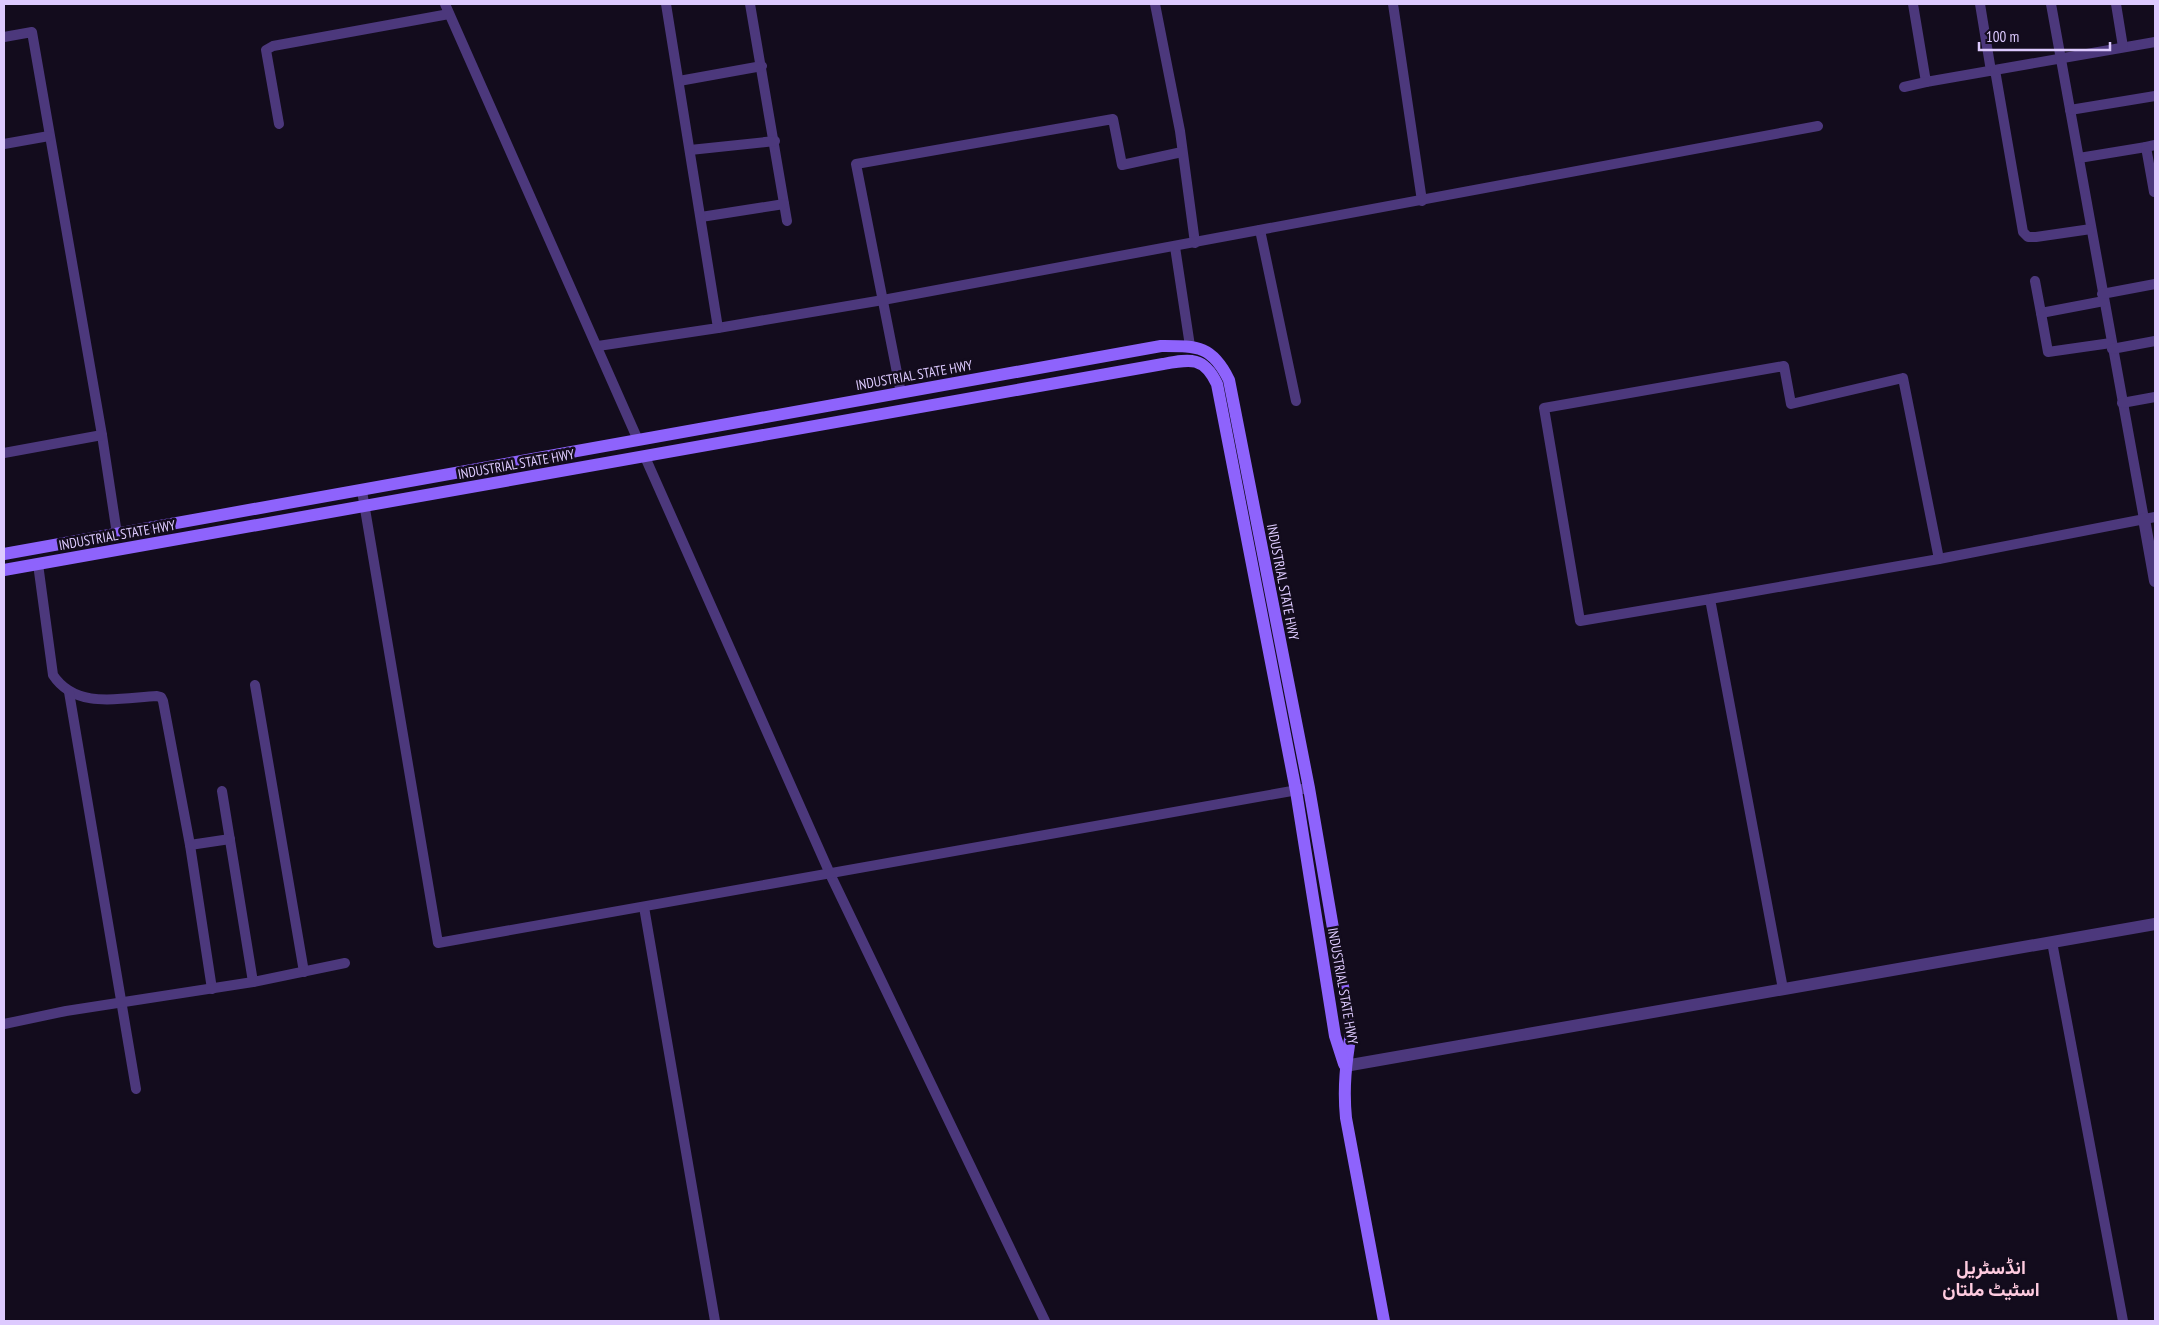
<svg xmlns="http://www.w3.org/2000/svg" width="2159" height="1325" viewBox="0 0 2159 1325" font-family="'PT Sans Narrow',Vazirmatn,sans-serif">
<rect width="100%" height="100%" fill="#130c1d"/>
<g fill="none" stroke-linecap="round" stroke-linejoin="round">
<g stroke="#4c387c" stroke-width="10">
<polyline points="445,4 638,440"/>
<polyline points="750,4 787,221"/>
<polyline points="1155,4 1180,131 1195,243"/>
<polyline points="1393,4 1422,201"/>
<polyline points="1913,4 1926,82 2155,42"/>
<polyline points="1980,4 1991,71"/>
<polyline points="2051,4 2144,519"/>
<polyline points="2116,4 2123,47"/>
<polyline points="4,37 32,32 102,435 117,534"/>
<polyline points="1995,70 2023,232 2028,237 2036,237 2091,229"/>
<polyline points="679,81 762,66"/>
<polyline points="1904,87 1926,82"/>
<polyline points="2070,110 2155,96"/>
<polyline points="279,124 266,50 273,46 449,14"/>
<polyline points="4,144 49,136"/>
<polyline points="690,150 775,141"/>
<polyline points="2079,158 2146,147"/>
<polyline points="2154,192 2146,147 2155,145"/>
<polyline points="701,217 784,204"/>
<polyline points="1260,230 1296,401"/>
<polyline points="1175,247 1190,346"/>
<polyline points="2035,281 2041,313 2104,301"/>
<polyline points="2102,294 2155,284"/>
<polyline points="2041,313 2048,352 2111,343"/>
<polyline points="718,328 883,300 1818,126"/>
<polyline points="598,346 718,328 666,4"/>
<polyline points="2112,349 2155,341"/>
<polyline points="901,393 856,164 1113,119 1122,165 1182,152"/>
<polyline points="2122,403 2155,397"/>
<polyline points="4,453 102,435"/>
<polyline points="645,457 831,876 1045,1321"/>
<polyline points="362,491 438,943 1303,789"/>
<polyline points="1939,559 2155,517"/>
<path d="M38,564L53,675C76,710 121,698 157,696L161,697L163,701L190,845L212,989"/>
<polyline points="1710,599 1939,559 1903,378 1791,404 1784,366 1544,408 1580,621 1710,599 1783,989"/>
<polyline points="255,685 304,972"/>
<polyline points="69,692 136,1089"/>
<polyline points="222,791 253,982"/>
<polyline points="190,845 230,839"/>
<polyline points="644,907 715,1321"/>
<polyline points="2052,942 2123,1321"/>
<polyline points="4,1024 66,1011 253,982 345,963"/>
</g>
<g stroke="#4c387c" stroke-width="12">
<polyline points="2144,519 2155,581"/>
<polyline points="1345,1066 2155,924"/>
</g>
<g stroke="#8e63fc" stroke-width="12">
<path d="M4,554L1161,346C1197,346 1212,345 1229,380L1309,788L1351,1033C1346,1062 1343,1088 1346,1118L1384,1321"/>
<path d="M4,570L1163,364C1190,359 1204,356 1217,384L1296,791L1335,1036L1344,1064"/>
</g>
</g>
<g text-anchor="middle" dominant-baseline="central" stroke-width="5" stroke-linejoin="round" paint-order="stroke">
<g font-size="14" fill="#ddcafe" stroke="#130c1d">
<text transform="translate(914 375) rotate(-10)">INDUSTRIAL STATE HWY</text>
<text transform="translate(516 464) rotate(-10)">INDUSTRIAL STATE HWY</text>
<text transform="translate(117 535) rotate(-10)">INDUSTRIAL STATE HWY</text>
<text transform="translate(1283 582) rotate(79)">INDUSTRIAL STATE HWY</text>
<text transform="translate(1343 986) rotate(80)">INDUSTRIAL STATE HWY</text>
</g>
<g font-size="19" font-weight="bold" fill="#fecbdf" stroke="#130c1d">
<text x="1991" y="1267">انڈسٹریل<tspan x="1991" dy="22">اسٹیٹ ملتان</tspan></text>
</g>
</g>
<rect width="2159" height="1325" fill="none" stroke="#ddcafe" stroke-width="10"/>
<path d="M1979 42v8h131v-8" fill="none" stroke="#ddcafe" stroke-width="2.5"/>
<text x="1986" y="42" font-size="15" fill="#ddcafe" stroke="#130c1d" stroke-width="4" paint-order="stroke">100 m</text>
</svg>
